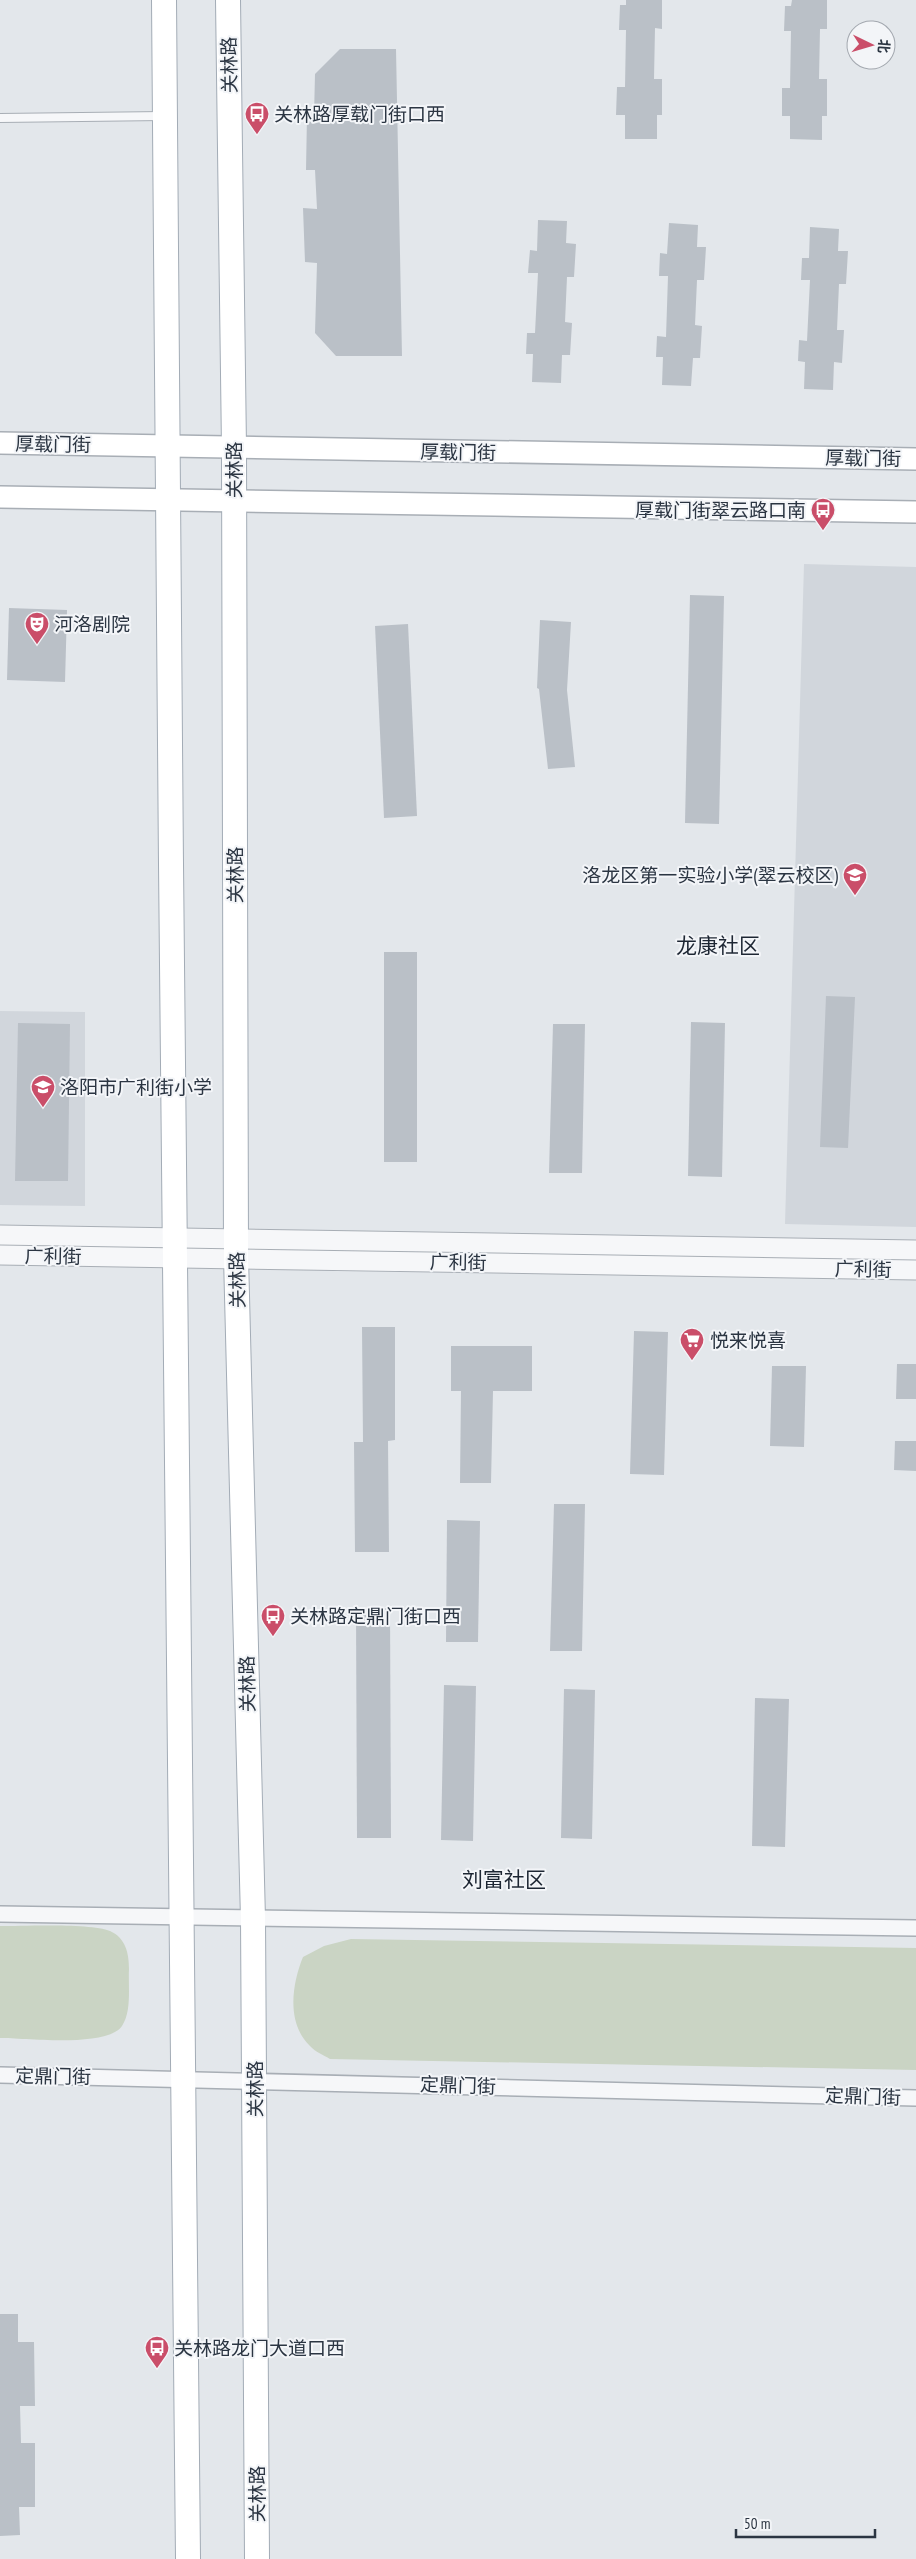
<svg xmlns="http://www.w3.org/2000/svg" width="916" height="2559" viewBox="0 0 916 2559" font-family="'PT Sans Narrow','Noto Sans SC',sans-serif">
<rect width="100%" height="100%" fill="#e3e7eb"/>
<g fill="#d1d6dc">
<polygon points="804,564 916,567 916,1227 785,1224"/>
<polygon points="0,1011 85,1012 85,1206 0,1205"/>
</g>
<g fill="#cad4c4">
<path d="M0,1926C25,1926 91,1923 110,1931C126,1938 129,1954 129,1969C128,1986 132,2011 122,2026C107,2048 26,2038 0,2038Z"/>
<path d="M351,1939L916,1948V2070L330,2059C324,2055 315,2052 310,2046C286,2023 292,1984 303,1957L324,1946Z"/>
</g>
<g fill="#bac0c7">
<polygon points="626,0 662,0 662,29 655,28 654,79 662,79 662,115 657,115 657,139 625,139 625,115 616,115 617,87 625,87 626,30 619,30 620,5 626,5"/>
<polygon points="792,0 827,0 827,29 820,29 819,79 827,79 827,116 822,116 822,140 790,139 790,116 782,116 782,88 790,88 791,31 784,31 785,6 791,6"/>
<polygon points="340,49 396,49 402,356 336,356 315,333 317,263 305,262 303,208 317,209 315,170 306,170 307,115 314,116 315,74"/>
<polygon points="538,220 567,221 566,243 576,244 574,277 567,277 565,322 572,323 570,355 562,355 561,383 532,382 533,354 526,354 527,333 535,333 538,273 528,273 530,250 537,251"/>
<polygon points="669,223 698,225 697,247 706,247 704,280 697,280 695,325 702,326 700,358 693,358 691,386 662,385 663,357 656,357 657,336 666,337 668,276 659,276 660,253 667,254"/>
<polygon points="810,227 839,229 838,251 848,251 846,284 839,284 837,330 844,330 842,363 834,362 833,390 804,389 805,362 798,361 799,340 807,341 810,280 801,280 802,258 809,258"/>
<polygon points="690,595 724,596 719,824 685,823"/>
<polygon points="9,608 67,610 65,682 7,680"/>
<polygon points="540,620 571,622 567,690 575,767 548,769 539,689 537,688"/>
<polygon points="408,624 417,816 384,818 375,626"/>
<rect x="384" y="952" width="33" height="210"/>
<polygon points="826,996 855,997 848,1148 820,1147"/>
<polygon points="691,1022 725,1023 722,1177 688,1176"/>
<polygon points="18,1023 70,1024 68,1181 15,1181"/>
<polygon points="553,1024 585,1024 582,1173 549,1173"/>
<polygon points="362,1327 395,1327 395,1440 388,1441 389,1552 355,1552 354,1442 363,1442"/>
<polygon points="634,1331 668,1332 664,1475 630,1474"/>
<polygon points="451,1346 532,1346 532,1391 493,1391 491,1483 460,1483 461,1391 451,1391"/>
<polygon points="897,1364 916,1364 916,1399 896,1399"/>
<polygon points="772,1366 806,1366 804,1447 770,1446"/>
<polygon points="895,1441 916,1441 916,1471 894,1470"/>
<polygon points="554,1504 585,1504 582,1651 550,1651"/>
<polygon points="447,1520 480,1521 478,1642 446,1642"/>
<polygon points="390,1608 391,1838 357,1838 356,1609"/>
<polygon points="444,1685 476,1686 473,1841 441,1840"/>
<polygon points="564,1689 595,1690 592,1839 561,1838"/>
<polygon points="755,1698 789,1699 785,1847 752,1846"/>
<polygon points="0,2314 18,2314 18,2342 34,2342 35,2406 20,2406 21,2443 35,2443 35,2507 19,2507 20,2535 0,2536"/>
</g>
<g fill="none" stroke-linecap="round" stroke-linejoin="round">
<defs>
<polyline id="service" points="0,118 163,116"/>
<g id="minor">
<polyline points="0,1914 916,1928"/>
<polyline points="0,2075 916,2098"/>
</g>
<g id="tertiary">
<polyline points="0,1235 916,1250"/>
<polyline points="0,1255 916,1270"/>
</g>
<g id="secondary">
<polyline points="0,443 916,459"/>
<polyline points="0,497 916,512"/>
</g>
<g id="primary">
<path d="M164,0C172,853 175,1706 188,2559"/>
<polyline points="228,0 234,448 236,1257 253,1919 257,2559"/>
</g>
</defs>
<use href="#service" stroke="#a8aeb5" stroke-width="10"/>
<use href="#minor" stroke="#a8aeb5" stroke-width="18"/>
<use href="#tertiary" stroke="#a8aeb5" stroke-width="21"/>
<use href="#secondary" stroke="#a8aeb5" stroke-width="24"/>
<use href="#primary" stroke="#a3acb6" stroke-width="26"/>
<use href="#service" stroke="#f6f7f9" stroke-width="8"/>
<use href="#minor" stroke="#f6f7f9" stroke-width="15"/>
<use href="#tertiary" stroke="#f6f7f9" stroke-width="19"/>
<use href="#secondary" stroke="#fff" stroke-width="21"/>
<use href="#primary" stroke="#fff" stroke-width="24"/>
</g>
<defs>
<symbol id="bus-pin" viewBox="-11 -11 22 30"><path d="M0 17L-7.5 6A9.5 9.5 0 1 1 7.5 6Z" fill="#ca4e69" stroke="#f3f5f8"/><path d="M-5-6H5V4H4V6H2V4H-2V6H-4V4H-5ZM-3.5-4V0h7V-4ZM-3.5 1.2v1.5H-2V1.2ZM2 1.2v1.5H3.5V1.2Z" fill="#fff"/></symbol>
<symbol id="theatre-pin" viewBox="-11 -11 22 30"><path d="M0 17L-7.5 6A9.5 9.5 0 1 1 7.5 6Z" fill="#ca4e69" stroke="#f3f5f8"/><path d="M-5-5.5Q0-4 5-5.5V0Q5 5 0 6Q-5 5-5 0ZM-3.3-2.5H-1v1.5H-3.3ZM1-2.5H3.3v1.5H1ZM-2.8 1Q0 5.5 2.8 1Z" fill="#fff"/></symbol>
<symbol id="school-pin" viewBox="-11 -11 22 30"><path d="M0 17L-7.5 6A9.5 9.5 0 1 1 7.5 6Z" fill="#ca4e69" stroke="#f3f5f8"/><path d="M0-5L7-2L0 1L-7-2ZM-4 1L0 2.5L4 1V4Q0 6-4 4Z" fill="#fff"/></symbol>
<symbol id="supermarket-pin" viewBox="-11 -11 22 30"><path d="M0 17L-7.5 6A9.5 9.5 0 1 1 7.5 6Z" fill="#ca4e69" stroke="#f3f5f8"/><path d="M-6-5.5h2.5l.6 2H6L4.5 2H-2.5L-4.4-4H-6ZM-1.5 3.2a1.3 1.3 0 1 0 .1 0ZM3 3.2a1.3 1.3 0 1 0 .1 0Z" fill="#fff"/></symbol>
</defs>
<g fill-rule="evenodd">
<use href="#bus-pin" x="243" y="100" width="28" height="38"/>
<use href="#bus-pin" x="809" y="496" width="28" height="38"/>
<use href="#theatre-pin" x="23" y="610" width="28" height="38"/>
<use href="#school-pin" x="841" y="861" width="28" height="38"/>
<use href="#school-pin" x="29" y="1073" width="28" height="38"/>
<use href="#supermarket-pin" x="678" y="1326" width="28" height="38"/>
<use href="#bus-pin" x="259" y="1602" width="28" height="38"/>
<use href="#bus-pin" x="143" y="2334" width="28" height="38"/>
</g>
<g text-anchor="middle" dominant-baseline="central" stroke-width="4" stroke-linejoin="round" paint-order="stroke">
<g font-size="19" fill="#2b3542" stroke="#f3f5f8">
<text transform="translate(229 65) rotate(-91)">关林路</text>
<text transform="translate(53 444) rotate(1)">厚载门街</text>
<text transform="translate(458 452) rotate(1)">厚载门街</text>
<text transform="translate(863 458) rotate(1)">厚载门街</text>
<text transform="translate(234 470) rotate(-90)">关林路</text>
<text transform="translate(235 875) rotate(-90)">关林路</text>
<text transform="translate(53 1256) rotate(1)">广利街</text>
<text transform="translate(458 1262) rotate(1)">广利街</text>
<text transform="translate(863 1269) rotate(1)">广利街</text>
<text transform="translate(237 1280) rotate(-91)">关林路</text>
<text transform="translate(247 1684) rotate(-91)">关林路</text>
<text transform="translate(53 2076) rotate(1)">定鼎门街</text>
<text transform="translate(458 2085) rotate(2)">定鼎门街</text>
<text transform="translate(255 2089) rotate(-90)">关林路</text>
<text transform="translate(863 2096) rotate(2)">定鼎门街</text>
<text transform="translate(257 2494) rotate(-90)">关林路</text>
</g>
<g font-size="19" fill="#2b3542" stroke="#f3f5f8" text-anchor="start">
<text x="274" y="114">关林路厚载门街口西</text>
<text x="806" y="510" text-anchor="end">厚载门街翠云路口南</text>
<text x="54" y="624">河洛剧院</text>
<text x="838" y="875" text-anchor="end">洛龙区第一实验小学(翠云校区)</text>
<text x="60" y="1087">洛阳市广利街小学</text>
<text x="710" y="1340">悦来悦喜</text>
<text x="290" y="1616">关林路定鼎门街口西</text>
<text x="174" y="2348">关林路龙门大道口西</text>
</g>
<g font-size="21" fill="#1d2633" stroke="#f3f5f8">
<text x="718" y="945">龙康社区</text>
<text x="504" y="1879">刘富社区</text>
</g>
</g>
<g transform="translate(871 45) rotate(95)"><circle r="24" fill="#f3f5f8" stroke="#a3a8af"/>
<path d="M0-4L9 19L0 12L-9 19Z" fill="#ca4e69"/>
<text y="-8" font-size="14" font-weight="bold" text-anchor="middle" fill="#2b3542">北</text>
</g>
<path d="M736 2529v8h139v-8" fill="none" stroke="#2b3542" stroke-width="2.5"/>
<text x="744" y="2529" font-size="15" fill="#2b3542" stroke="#f3f5f8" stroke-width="4" paint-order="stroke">50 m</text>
</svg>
